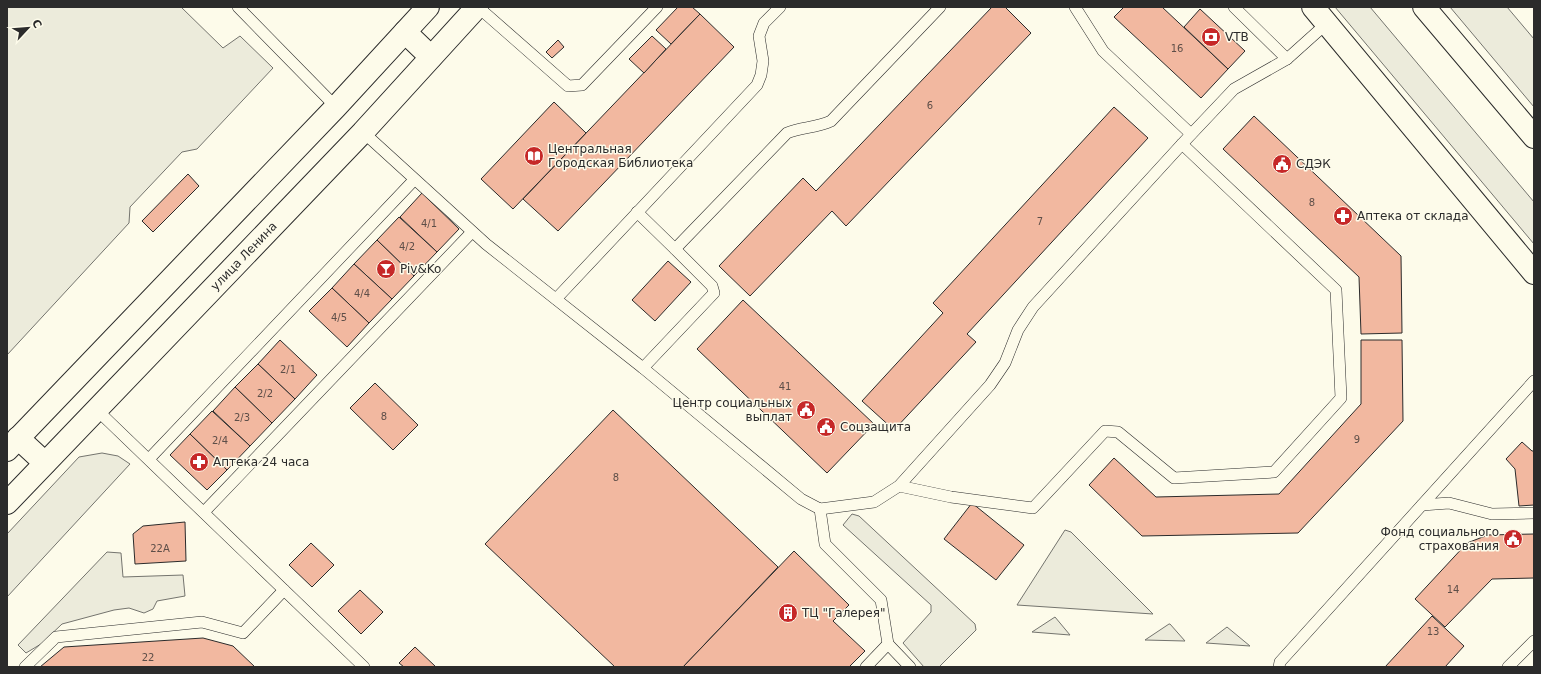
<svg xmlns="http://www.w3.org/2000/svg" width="1541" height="674" viewBox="0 0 1541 674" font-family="'DejaVu Sans',sans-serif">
<rect width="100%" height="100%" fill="#fdfbea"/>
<g fill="#ecebdb" stroke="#74746e">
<polygon points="7,7 181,7 223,48 240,36 273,68 197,149 182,152 130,207 129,223 7,355"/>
<polygon points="1335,7 1370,7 1534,202 1534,244"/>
<polygon points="1450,7 1507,7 1534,39 1534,107"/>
<polygon points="102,453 118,456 130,464 7,597 7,534 79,457"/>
<polygon points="852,514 859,516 975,624 976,630 939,667 924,667 903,643 931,612 931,605 843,525"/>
<polygon points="1065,530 1071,532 1153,614 1017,605"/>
<polygon points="107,552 121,553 123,577 183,575 185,596 157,601 153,609 144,613 129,608 114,610 62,624 41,644 26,653 18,645"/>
<polygon points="1055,617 1070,635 1032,632"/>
<polygon points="1170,624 1185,641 1145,640 1169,624"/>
<polygon points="1227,627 1250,646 1206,643"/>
</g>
<g fill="#f2b8a0" stroke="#2b2b2b">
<polygon points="678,7 692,7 700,14 671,44 656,30"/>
<polygon points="992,7 1005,7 1031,33 846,226 832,211 750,296 719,266 803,178 816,191"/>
<polygon points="1124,7 1162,7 1228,69 1201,98 1114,17"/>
<polygon points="1200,9 1245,51 1228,69 1184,27"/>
<polygon points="700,14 734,47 558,231 523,199"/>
<polygon points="652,36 666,49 644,73 629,59"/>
<polygon points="558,40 564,47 552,58 546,52"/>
<polygon points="554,102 586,133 513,209 481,179"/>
<polygon points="1114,107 1148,138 967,334 976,342 894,430 862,401 943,313 933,303"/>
<polygon points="1254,116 1401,256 1402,333 1361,334 1359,277 1223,149"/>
<polygon points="188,174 199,186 153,232 142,221"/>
<polygon points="422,193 459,229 437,252 400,217"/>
<polygon points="399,217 437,252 414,276 377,240"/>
<polygon points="377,240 414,276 392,299 354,264"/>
<polygon points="668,261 691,282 655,321 632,300"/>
<polygon points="354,264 392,299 369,323 332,288"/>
<polygon points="332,288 369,323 347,347 309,311"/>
<polygon points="743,300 874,424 827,473 697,349"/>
<polygon points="280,340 317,375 295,399 258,364"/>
<polygon points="1361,340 1402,340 1403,421 1298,533 1142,536 1089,485 1114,458 1156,497 1279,494 1361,404"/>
<polygon points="258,364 295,399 272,423 235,387"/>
<polygon points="375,383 418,425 393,450 350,408"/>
<polygon points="235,387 272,423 250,446 213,411"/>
<polygon points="613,410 778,567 683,667 615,667 485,544"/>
<polygon points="212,411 250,446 227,470 190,434"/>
<polygon points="190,434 227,470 207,490 170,455"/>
<polygon points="1522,442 1532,451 1534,451 1534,505 1519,506 1515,469 1506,459"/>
<polygon points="972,503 1024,545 996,580 944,539"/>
<polygon points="185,522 186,561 135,564 133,534 143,526"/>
<polygon points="1534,534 1534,578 1492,579 1445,627 1415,599 1467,543 1488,535"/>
<polygon points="311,543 334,565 312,587 289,565"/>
<polygon points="794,551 849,605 833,621 865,651 849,667 683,667"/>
<polygon points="360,590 383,612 361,634 338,611"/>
<polygon points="1432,616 1464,646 1445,667 1385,667"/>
<polygon points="203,638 233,646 255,667 40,667 64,647"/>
<polygon points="415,647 436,667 404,667 399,663"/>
</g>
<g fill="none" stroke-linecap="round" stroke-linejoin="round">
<defs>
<g id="service">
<polyline points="238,7 336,107"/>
<polyline points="478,7 568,86 582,85 657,7"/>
<polyline points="1075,7 1103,51 1191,134"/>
<polyline points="1234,7 1287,59"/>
<polyline points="363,132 486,244 643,368 801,499 820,509 874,502 899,486 990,385 1005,363 1018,330 1033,307 1182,144 1234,89 1287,59 1326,24"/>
<path d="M637,212L675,249L787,133C801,127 816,128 831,121L940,7"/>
<polyline points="556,299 757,85 761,75 763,61 759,36 764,23 780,7"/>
<polyline points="643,368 714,293 712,286 675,249"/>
<polyline points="97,410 364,667"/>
<polyline points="149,459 414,180"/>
<polyline points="899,486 951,497 1033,508 1105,431 1118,432 1174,478 1274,472 1341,398 1336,290 1182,144"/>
<polyline points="1422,505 1449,503 1492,514 1534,513"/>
<polyline points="820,509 825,544 881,600 888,644"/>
<polyline points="204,512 472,232"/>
<polyline points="25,667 56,637 202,622 243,633 284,590"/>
<polyline points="866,667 888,644 910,667"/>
<polyline points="1279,667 1280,662 1534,381"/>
<polyline points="1508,667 1534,641"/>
</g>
<polyline id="minor" points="1313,7 1534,273"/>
<g id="secondary">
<polyline points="1424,7 1534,137"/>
<polyline points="405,32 431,57"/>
<polyline points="18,438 45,463"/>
<polyline points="7,450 336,107 428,7"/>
<path id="s1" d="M7,503L363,132L477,7"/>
</g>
</defs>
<use href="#service" stroke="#2b2b2b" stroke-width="12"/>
<use href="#minor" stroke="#2b2b2b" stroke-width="24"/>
<use href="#secondary" stroke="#2b2b2b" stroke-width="24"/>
<use href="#service" stroke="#fdfbea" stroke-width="11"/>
<use href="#minor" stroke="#fdfbea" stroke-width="22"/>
<use href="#secondary" stroke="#fdfbea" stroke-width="22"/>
</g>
<defs>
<symbol id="bank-disc" viewBox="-11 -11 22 22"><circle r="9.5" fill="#c62828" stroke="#fdfbea"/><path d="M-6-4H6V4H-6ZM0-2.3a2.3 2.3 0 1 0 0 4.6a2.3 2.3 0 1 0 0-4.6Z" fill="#fff"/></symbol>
<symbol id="library-disc" viewBox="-11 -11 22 22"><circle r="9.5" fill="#c62828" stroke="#fdfbea"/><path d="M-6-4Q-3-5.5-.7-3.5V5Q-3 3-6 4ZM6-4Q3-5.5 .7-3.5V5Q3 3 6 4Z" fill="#fff"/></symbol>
<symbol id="civic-disc" viewBox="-11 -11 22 22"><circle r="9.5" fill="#c62828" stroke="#fdfbea"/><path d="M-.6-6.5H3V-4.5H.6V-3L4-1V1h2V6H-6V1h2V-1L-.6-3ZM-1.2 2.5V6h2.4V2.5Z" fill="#fff"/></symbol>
<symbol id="pharmacy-disc" viewBox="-11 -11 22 22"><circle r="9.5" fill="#c62828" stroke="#fdfbea"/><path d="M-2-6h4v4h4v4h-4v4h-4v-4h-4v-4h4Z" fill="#fff"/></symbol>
<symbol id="bar-disc" viewBox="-11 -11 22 22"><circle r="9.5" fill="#c62828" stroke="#fdfbea"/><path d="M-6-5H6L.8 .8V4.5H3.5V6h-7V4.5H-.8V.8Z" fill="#fff"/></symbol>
<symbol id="building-disc" viewBox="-11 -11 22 22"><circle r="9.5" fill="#c62828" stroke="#fdfbea"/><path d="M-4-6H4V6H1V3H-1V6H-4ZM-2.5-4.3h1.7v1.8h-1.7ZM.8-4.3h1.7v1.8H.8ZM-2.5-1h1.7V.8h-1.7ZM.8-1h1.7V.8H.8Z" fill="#fff"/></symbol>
</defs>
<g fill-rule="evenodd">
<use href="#bank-disc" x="1200" y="26" width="22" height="22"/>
<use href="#library-disc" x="523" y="145" width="22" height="22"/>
<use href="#civic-disc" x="1271" y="153" width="22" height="22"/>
<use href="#pharmacy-disc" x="1332" y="205" width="22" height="22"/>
<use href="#bar-disc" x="375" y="258" width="22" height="22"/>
<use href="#civic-disc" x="795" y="399" width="22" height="22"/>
<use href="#civic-disc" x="815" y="416" width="22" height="22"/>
<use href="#pharmacy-disc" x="188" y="451" width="22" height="22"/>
<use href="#civic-disc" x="1502" y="528" width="22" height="22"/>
<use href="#building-disc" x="777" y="602" width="22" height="22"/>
</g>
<g text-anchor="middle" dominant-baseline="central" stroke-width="3" stroke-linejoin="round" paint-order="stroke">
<g font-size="10" fill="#5d4e48">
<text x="1177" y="48">16</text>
<text x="930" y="105">6</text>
<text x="1312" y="202">8</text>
<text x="1040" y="221">7</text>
<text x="429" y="223">4/1</text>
<text x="407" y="246">4/2</text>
<text x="362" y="293">4/4</text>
<text x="339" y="317">4/5</text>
<text x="288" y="369">2/1</text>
<text x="785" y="386">41</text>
<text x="265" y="393">2/2</text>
<text x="384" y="416">8</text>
<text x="242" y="417">2/3</text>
<text x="1357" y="439">9</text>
<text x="220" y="440">2/4</text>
<text x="616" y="477">8</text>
<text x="160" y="548">22А</text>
<text x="1453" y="589">14</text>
<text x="1433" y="631">13</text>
<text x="148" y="657">22</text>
</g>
<g font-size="12" fill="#2b2b2b" stroke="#fdfbea" text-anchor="start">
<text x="1225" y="37">VTB</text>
<text x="548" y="149">Центральная<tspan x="548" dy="14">Городская Библиотека</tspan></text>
<text x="1296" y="164">СДЭК</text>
<text x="1357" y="216">Аптека от склада</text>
<text x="400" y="269">Piv&amp;Ko</text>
<text x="792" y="403" text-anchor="end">Центр социальных<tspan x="792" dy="14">выплат</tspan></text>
<text x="840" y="427">Соцзащита</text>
<text x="213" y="462">Аптека 24 часа</text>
<text x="1499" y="532" text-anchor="end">Фонд социального<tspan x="1499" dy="14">страхования</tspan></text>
<text x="802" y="613">ТЦ "Галерея"</text>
</g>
<g font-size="12" fill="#2b2b2b" stroke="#fdfbea">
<text stroke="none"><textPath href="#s1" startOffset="342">улица Ленина</textPath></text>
</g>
</g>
<rect width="1541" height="674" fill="none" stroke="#2b2b2b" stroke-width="16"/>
<g transform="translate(28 28) rotate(64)" stroke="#fdfbea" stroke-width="3" paint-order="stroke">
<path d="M0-3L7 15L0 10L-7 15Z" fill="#2b2b2b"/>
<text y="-6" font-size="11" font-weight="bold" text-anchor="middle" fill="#2b2b2b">С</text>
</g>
</svg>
